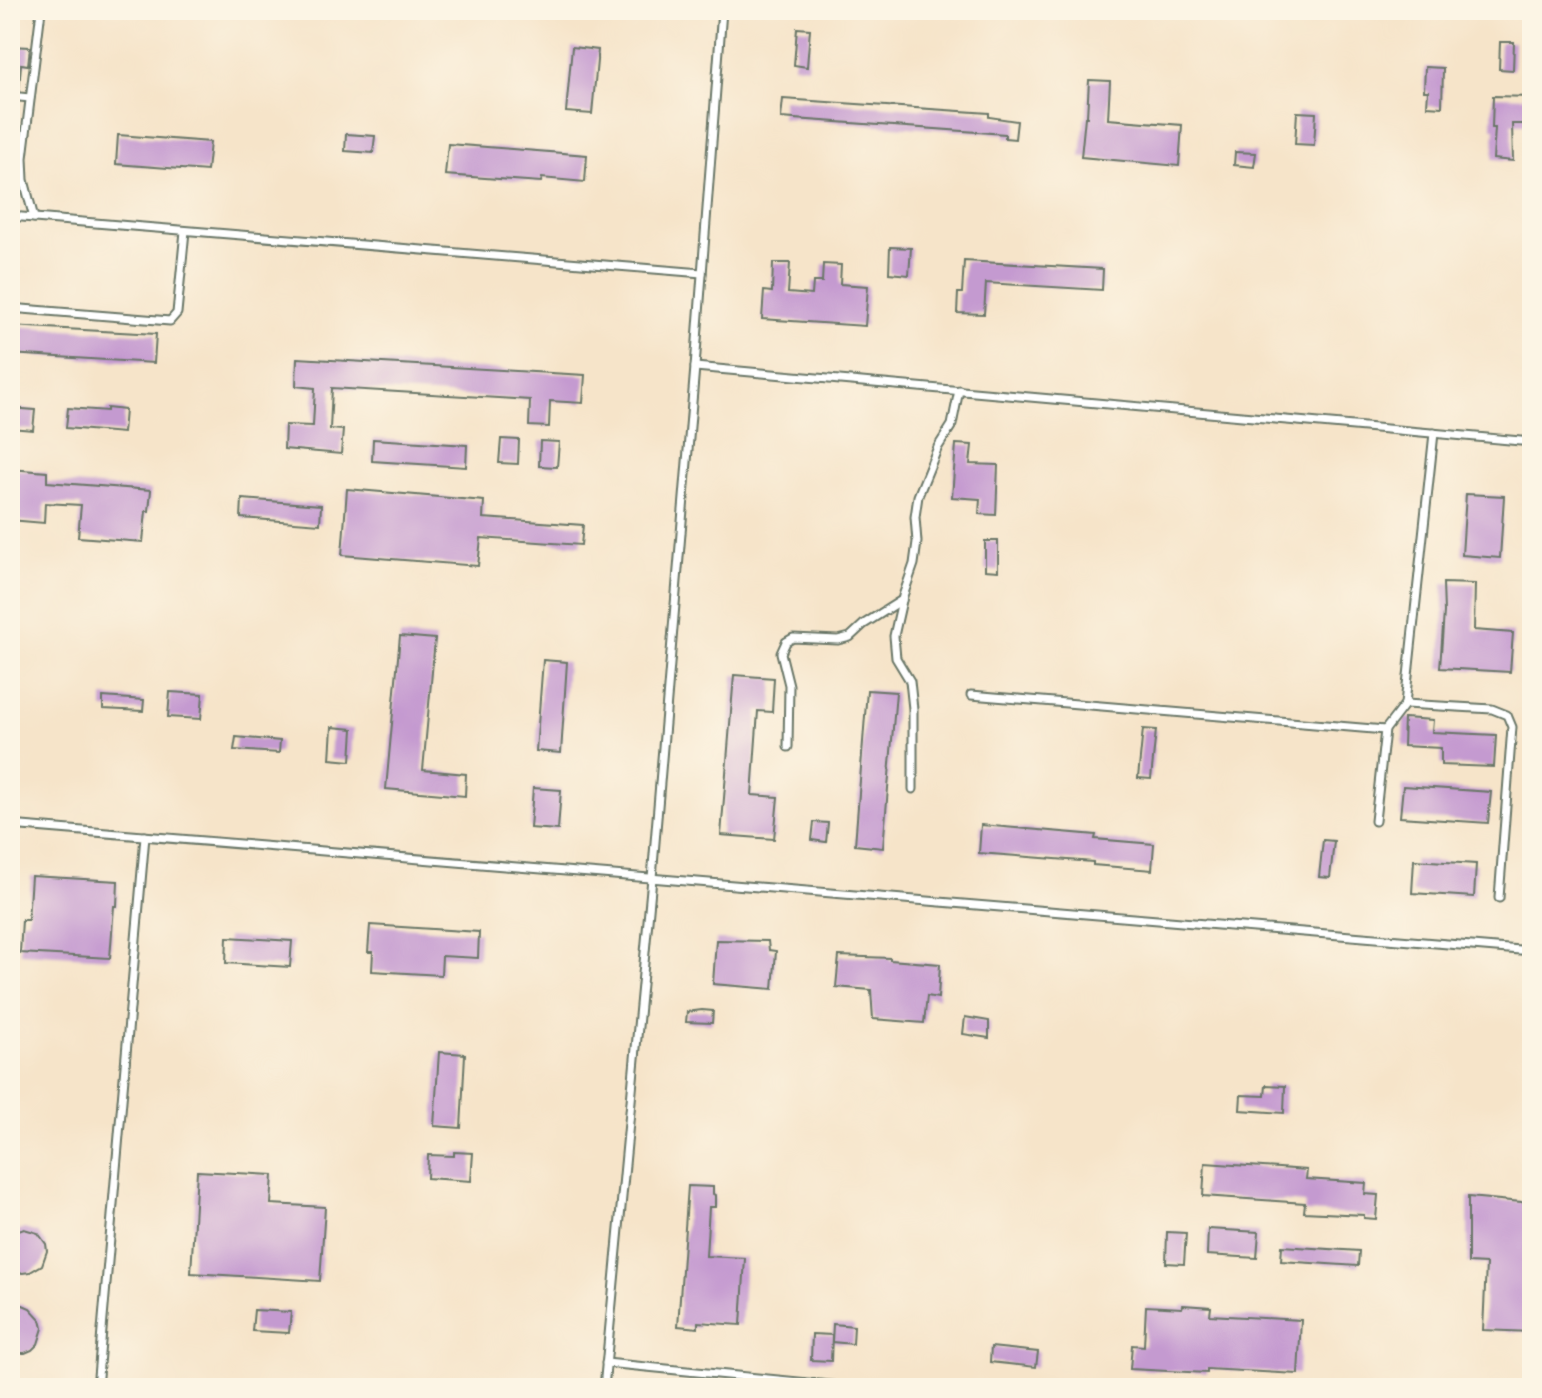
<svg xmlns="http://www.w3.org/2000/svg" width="1542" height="1398" viewBox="0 0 1542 1398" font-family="'IM FELL French Canon',serif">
<rect width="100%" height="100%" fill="#fcf5e5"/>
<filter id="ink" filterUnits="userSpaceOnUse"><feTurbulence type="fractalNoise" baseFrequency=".0125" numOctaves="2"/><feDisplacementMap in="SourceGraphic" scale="16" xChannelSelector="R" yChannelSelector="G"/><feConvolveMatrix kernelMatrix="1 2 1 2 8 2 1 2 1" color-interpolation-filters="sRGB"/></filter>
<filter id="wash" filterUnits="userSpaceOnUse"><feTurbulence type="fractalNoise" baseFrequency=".006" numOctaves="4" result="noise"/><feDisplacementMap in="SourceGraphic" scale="32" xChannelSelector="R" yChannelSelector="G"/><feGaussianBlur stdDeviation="1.8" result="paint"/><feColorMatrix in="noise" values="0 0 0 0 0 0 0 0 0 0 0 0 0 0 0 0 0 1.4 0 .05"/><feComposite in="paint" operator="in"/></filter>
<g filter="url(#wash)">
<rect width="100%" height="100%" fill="#f6e4c9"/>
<g id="blocks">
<g fill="#c49ad0">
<polygon points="797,28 810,29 807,67 794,65"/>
<polygon points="1500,42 1514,42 1513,70 1499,69"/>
<polygon points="10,46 30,47 28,65 21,64 19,90 10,90"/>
<polygon points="572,47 598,50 592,114 566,112"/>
<polygon points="1425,67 1443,68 1442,107 1427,106 1428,91 1424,91"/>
<polygon points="1089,80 1110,81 1108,119 1182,125 1179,166 1081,157 1085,117 1087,117"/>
<polygon points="1493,96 1532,97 1532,124 1512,124 1513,161 1493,159 1495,128 1492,128"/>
<polygon points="783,99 989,113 989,117 1017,121 1015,139 1005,138 1005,134 781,118"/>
<polygon points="1297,112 1316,113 1314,145 1295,144"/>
<polygon points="346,134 375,136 373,153 345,151"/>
<polygon points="118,135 210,142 207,171 116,164"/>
<polygon points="448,144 587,155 585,182 542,178 541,182 445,175"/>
<polygon points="1235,152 1256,153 1254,167 1234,165"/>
<polygon points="890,247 911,248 909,275 889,273"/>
<polygon points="964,261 1103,269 1102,290 986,283 984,314 957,313 958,293 962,293"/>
<polygon points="773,263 790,263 788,293 812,295 813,282 822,282 823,264 841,265 840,284 868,286 865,326 762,319 764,291 772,292"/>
<polygon points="10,326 156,334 154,363 10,354"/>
<polygon points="297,358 585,375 583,403 550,401 549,427 529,426 530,400 332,388 330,429 343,430 341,454 284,449 285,425 313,426 315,388 296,386"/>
<polygon points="10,408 35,410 33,430 10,428"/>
<polygon points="68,408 107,411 107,408 125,410 123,433 66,428"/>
<polygon points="373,439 467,445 466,467 372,461"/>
<polygon points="501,439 519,440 518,464 499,463"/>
<polygon points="540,441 559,442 557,467 539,466"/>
<polygon points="956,444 972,445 970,464 998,465 996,515 979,514 980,499 952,497"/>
<polygon points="10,469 47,472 47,482 151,490 149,511 146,511 143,542 78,537 81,505 45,503 44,523 10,520"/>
<polygon points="347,489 484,501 483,518 583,525 581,545 481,538 478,566 342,555"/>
<polygon points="1466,494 1504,496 1500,558 1462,555"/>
<polygon points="242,499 321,505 320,524 241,518"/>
<polygon points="985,541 998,541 998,571 985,570"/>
<polygon points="1443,583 1475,584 1474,630 1513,633 1510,672 1440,668 1444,612"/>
<polygon points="400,636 435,639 423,770 466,774 465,796 386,789"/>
<polygon points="543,660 567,662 561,753 536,751"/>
<polygon points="734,675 774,678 772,712 758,711 752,795 778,797 774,839 721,835"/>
<polygon points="867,690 896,692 883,848 855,845"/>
<polygon points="170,692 203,694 201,719 168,717"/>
<polygon points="103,697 144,700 143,711 103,709"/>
<polygon points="1404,718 1433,720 1432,732 1496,735 1494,767 1441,765 1441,748 1403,746"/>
<polygon points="332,727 353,729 351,761 330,759"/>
<polygon points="1143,729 1156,730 1151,779 1138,778"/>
<polygon points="236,737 280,741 279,753 234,750"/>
<polygon points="1403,786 1491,792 1488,823 1400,817"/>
<polygon points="533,788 561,790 558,830 530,828"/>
<polygon points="814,822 828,823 826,842 812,840"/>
<polygon points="981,825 1096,835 1095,839 1154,844 1152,870 1093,865 1093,862 979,853"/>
<polygon points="1323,840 1334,841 1330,878 1319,877"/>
<polygon points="1414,860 1476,864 1474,897 1412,893"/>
<polygon points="31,876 118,881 117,906 114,906 110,958 20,953 22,920 28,920"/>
<polygon points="370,925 479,932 478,958 442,956 441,975 372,971 373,952 368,952"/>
<polygon points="227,937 292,941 290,967 226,963"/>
<polygon points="716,940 768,941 769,950 776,951 773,989 713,984"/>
<polygon points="839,956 890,958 890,960 940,964 938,998 927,996 924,1023 873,1019 871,990 836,987"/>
<polygon points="702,1010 713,1011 712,1023 686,1022 687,1012"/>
<polygon points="965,1017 989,1021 989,1038 963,1034"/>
<polygon points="439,1052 465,1054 461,1128 434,1126"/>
<polygon points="1266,1085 1285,1086 1284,1113 1240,1110 1241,1095 1265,1096"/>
<polygon points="454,1152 473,1153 471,1181 427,1178 428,1155 454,1156"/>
<polygon points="1205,1163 1307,1170 1306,1179 1366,1183 1365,1194 1378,1195 1376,1219 1364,1218 1364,1215 1304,1212 1305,1203 1203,1196"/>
<polygon points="197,1171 273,1175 271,1204 325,1207 320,1281 191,1273"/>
<polygon points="688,1186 713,1187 713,1194 715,1195 715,1207 709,1207 706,1256 745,1258 741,1325 698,1322 698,1328 678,1326"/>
<polygon points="1468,1197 1532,1203 1532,1332 1483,1330 1486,1264 1468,1263"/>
<polygon points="24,1229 38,1233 46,1244 47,1251 42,1265 30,1272 22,1273 10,1267 10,1234"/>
<polygon points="1208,1229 1259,1232 1257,1258 1207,1255"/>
<polygon points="1167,1232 1186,1233 1184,1264 1166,1263"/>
<polygon points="1282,1246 1359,1251 1358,1266 1281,1261"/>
<polygon points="10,1304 23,1305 30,1308 41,1320 43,1328 38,1344 32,1350 25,1353 10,1353"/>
<polygon points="1183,1305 1211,1307 1210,1315 1301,1320 1298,1374 1207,1369 1207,1373 1130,1369 1132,1345 1144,1346 1146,1306 1182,1308"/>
<polygon points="254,1310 291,1312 289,1333 252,1331"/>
<polygon points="833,1324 854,1326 853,1344 832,1342"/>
<polygon points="812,1334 832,1335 831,1361 811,1360"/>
<polygon points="991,1347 1038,1352 1036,1367 990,1362"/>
</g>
</g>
</g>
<g filter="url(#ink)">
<use href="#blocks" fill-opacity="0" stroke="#6a7768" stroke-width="2"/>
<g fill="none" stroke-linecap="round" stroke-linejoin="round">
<defs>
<g id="lane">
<polyline points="10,96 30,98"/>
<polyline points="10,216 702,273"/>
<polyline points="34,218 24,180 23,158 41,10"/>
<polyline points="10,308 170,321 177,313 185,231"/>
<polyline points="695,367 1532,442"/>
<polyline points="971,695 1385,730"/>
<polyline points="1405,704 1492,709 1507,715 1512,727 1499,898"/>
<polyline points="788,747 789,685 781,653 786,642 793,638 838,640 850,637 864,624 902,600"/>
<polyline points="913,789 913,709 910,681 896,658 894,636 903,596 914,564 917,542 915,517 918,496 938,447 952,425 959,390"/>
<polyline points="1375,821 1385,730 1405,704 1434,433"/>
<polyline points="10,825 1532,951"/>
<polyline points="606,1363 860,1388"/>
<polyline points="97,1388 145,836"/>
<polyline points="604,1388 652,878 695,367 722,10"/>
</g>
</defs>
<use href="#lane" stroke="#6a7768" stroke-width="11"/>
<use href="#lane" stroke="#fff" stroke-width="7"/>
</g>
</g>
<rect width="1542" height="1398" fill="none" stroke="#fcf5e5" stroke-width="40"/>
</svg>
